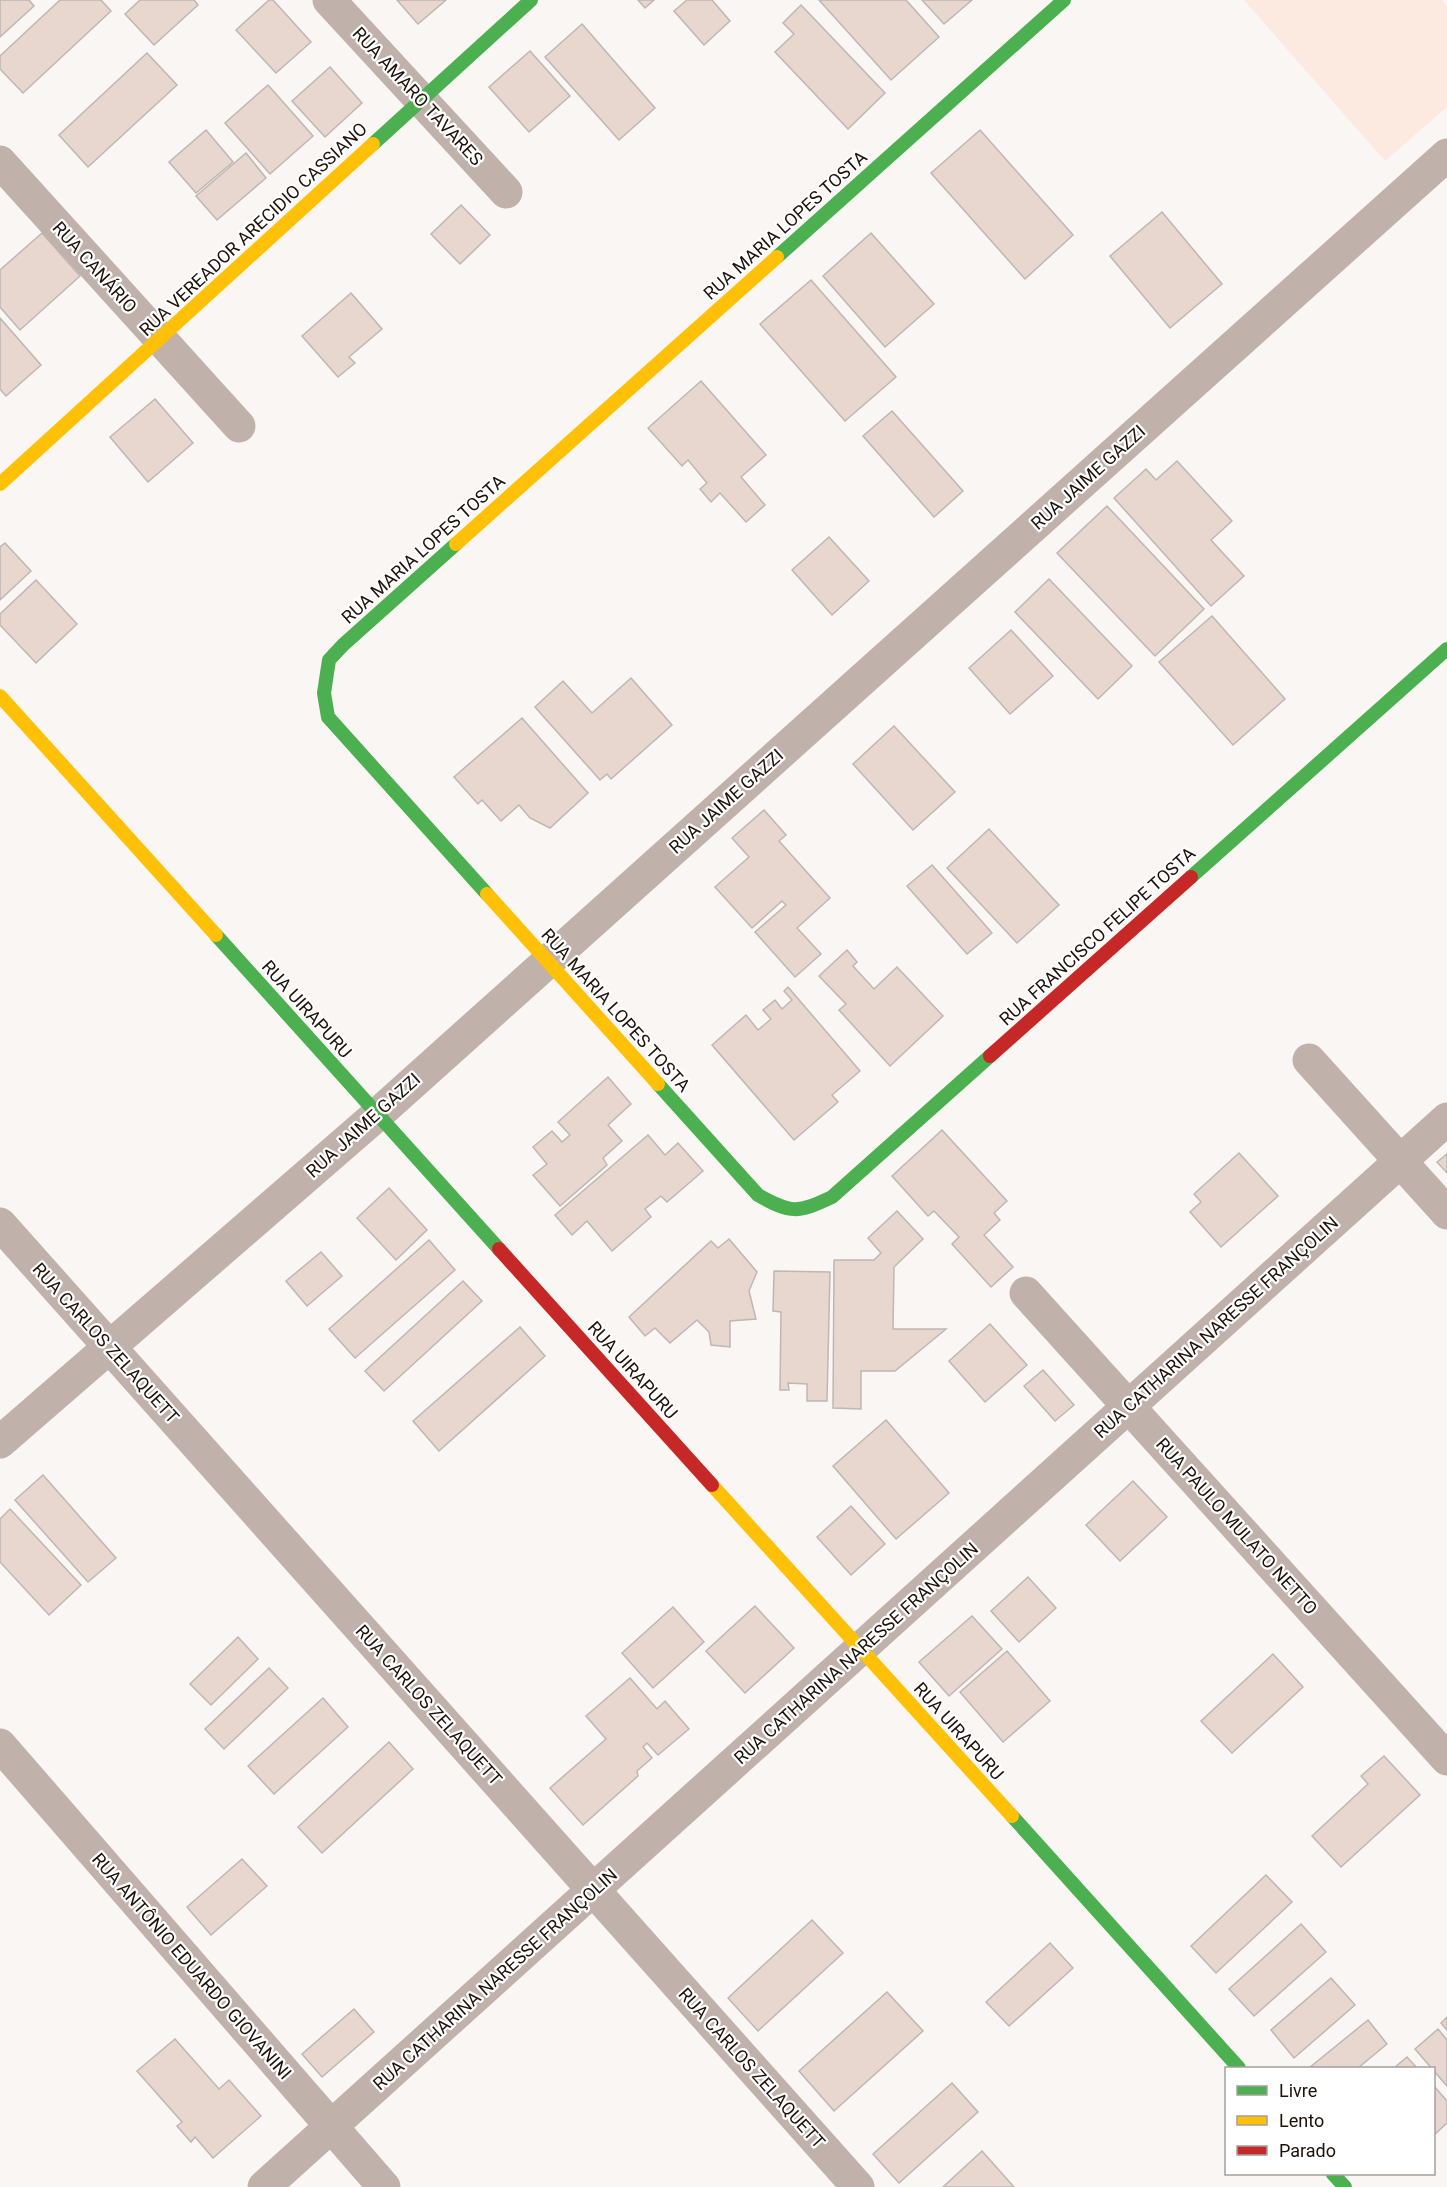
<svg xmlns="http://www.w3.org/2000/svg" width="1447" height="2187" viewBox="0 0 1447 2187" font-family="Roboto,sans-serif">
<rect width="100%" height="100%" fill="#f9f6f4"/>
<polygon fill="#fceae1" points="1244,0 1442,0 1447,6 1447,107 1385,161"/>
<g fill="#e7d7cf" stroke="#beb7b2" stroke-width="1.5">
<polygon points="0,0 29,0 34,6 0,37"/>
<polygon points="60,0 101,0 111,11 23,93 0,69 0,56"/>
<polygon points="140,0 194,0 198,5 154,45 125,14"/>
<polygon points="269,0 273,0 311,42 276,73 236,30"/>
<polygon points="397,0 446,0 418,24"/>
<polygon points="638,0 654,0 645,8"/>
<polygon points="687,0 712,0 730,21 704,45 674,11"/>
<polygon points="819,0 906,0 939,37 891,80"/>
<polygon points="922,0 972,0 944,24"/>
<polygon points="801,5 885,93 848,129 775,52 794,34 783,23"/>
<polygon points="582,24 655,108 619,140 545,57"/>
<polygon points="530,51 570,96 529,132 489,87"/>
<polygon points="147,53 177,85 88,167 59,135"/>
<polygon points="330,67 362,103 325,137 292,101"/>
<polygon points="268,85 313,136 270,174 225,123"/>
<polygon points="206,130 233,162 196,193 169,162"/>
<polygon points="980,130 1073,235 1025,279 931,173"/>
<polygon points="246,153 266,178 217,220 196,196"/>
<polygon points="461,205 490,235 460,264 431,234"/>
<polygon points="1162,212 1222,284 1170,328 1110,256"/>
<polygon points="42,233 80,276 20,330 0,307 0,270"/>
<polygon points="871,233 934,304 885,347 823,276"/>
<polygon points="811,280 896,377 845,421 760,324"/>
<polygon points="351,293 382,329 349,357 355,363 338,377 302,336"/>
<polygon points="0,318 41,365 6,396 0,389"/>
<polygon points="701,381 766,455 741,477 765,505 746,522 720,493 711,502 700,489 707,483 688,460 682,466 648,428"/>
<polygon points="155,399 193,443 148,482 110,437"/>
<polygon points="892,411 963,491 934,517 863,436"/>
<polygon points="1177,461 1232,521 1211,540 1244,576 1211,606 1114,498 1146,469 1156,480"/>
<polygon points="1107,506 1204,609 1155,656 1057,553"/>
<polygon points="829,537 869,581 832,615 792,570"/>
<polygon points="5,543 31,571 0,600 0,547"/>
<polygon points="1049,579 1132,666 1098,699 1015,612"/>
<polygon points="36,580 77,624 36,663 0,625 0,614"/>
<polygon points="1212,616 1285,699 1233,745 1159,662"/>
<polygon points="1011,630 1053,676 1010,714 969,668"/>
<polygon points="631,678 672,725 611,779 607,774 600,780 535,707 563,681 592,713"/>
<polygon points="522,718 588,793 550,828 530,818 519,805 501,821 482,800 478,804 454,777"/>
<polygon points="894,726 955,792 913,830 853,764"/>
<polygon points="764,810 786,835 779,841 830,898 797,928 821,954 795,977 755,932 786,905 782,901 752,928 715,887 749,857 732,838"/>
<polygon points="989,829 1059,905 1017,943 947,868"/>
<polygon points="932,865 992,933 967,954 907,886"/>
<polygon points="847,950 857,962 853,966 874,989 897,967 943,1016 890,1066 839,1010 846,1004 819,976"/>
<polygon points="788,987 860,1071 832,1095 838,1102 794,1140 712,1045 746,1015 758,1030 771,1019 763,1010 775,1000 782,1009 792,1000 784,991"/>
<polygon points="608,1077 631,1104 608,1125 622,1141 603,1158 607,1165 560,1206 533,1175 547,1164 533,1147 552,1131 562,1142 570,1135 558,1122"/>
<polygon points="942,1130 1007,1201 994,1213 1000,1220 984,1235 1013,1267 991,1287 952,1244 959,1237 934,1211 928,1216 892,1176"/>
<polygon points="648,1135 665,1155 678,1143 703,1171 667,1202 661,1196 645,1209 651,1217 612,1251 587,1221 572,1235 555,1215"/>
<polygon points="1239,1153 1278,1196 1221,1247 1190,1212 1201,1202 1194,1194"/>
<polygon points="1447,1154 1447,1173 1437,1162"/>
<polygon points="389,1188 427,1230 396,1260 357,1218"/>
<polygon points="897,1211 923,1239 894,1267 893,1329 946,1329 895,1371 861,1371 861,1409 833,1408 834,1260 874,1260 881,1253 868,1238"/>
<polygon points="729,1239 757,1272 749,1291 756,1319 730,1321 730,1347 711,1345 709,1332 697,1320 670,1343 655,1328 645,1336 629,1317 711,1241 718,1248"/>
<polygon points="429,1240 455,1270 355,1358 329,1329"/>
<polygon points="321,1252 342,1276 307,1306 286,1281"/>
<polygon points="774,1271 830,1272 827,1401 807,1401 807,1384 788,1383 789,1390 780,1390 781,1312 773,1311"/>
<polygon points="463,1281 482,1301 384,1391 365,1371"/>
<polygon points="990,1324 1027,1365 985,1402 949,1361"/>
<polygon points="520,1327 545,1356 439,1451 413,1421"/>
<polygon points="1043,1370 1074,1405 1055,1421 1024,1386"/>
<polygon points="886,1420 949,1493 896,1539 833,1466"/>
<polygon points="43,1475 116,1558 88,1582 15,1500"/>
<polygon points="1133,1481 1167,1517 1120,1561 1086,1525"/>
<polygon points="851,1506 885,1544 851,1575 817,1537"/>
<polygon points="10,1509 81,1585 49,1615 0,1562 0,1519"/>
<polygon points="1028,1577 1056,1608 1019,1642 991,1611"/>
<polygon points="755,1606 794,1648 745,1693 706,1651"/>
<polygon points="673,1607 704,1642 653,1688 622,1653"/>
<polygon points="972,1616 1002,1649 949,1696 919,1662"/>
<polygon points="238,1637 258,1659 211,1705 190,1684"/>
<polygon points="1007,1651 1050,1701 1003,1742 960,1692"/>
<polygon points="1273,1654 1303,1687 1232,1753 1201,1721"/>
<polygon points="269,1668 288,1688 224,1749 205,1729"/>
<polygon points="630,1678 657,1709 665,1701 689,1729 658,1755 647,1743 643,1747 652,1758 637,1771 638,1776 583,1825 550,1788 606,1739 586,1716"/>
<polygon points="323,1698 348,1727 274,1794 248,1766"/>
<polygon points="389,1742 413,1769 322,1853 298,1827"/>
<polygon points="1384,1756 1420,1795 1341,1867 1312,1836 1368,1784 1361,1776"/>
<polygon points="242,1859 267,1886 211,1935 187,1907"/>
<polygon points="1266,1875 1292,1902 1216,1973 1191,1946"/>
<polygon points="812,1920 843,1953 758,2031 728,1998"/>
<polygon points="1301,1924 1326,1952 1254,2016 1229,1989"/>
<polygon points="1050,1943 1073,1968 1009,2026 986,2002"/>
<polygon points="1331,1978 1355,2005 1294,2058 1271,2030"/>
<polygon points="887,1992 923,2031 834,2111 799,2071"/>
<polygon points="354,2009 374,2032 322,2077 302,2054"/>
<polygon points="1447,2017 1447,2030 1441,2023"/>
<polygon points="1368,2020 1387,2044 1358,2068 1309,2068"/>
<polygon points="1438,2029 1447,2040 1447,2086 1415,2049"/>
<polygon points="175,2039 219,2089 229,2080 261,2116 213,2158 195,2137 191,2142 177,2126 182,2122 137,2071"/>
<polygon points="1407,2057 1417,2068 1394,2068"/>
<polygon points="952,2083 978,2112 899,2183 873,2154"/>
<polygon points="1434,2086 1447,2101 1447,2123 1434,2135"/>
<polygon points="982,2151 1014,2187 943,2187"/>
</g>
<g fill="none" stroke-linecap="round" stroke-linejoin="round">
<g stroke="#c0b2ab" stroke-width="33">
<polyline points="329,0 506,192"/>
<polyline points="0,162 239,426"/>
<polyline points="1309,1060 1447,1213"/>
<polyline points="0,1224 858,2187"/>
<polyline points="1026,1293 1447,1759"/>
<polyline points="0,1442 378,1114 1447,155"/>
<polyline points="0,1745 384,2187"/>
<polyline points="264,2187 1447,1119"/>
</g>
<g stroke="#4caf50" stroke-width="14">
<polyline points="373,144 531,0"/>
<polyline points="777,257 1064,0"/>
<polyline points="456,544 343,645 329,660 324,693 328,717 487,894"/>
<polyline points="1191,877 1447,649"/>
<polyline points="216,935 499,1249"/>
<path d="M658,1084L758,1195C791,1214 798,1213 832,1197L990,1056"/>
<polyline points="1012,1816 1239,2068"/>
<polyline points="1333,2174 1345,2187"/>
</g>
<g stroke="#ffc107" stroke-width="14">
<polyline points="0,484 373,144"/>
<polyline points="456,544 777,257"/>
<polyline points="0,696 216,935"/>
<polyline points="487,894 658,1084"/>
<polyline points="712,1485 1012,1816"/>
</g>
<g stroke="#c62828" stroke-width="14">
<polyline points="990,1056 1191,877"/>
<polyline points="499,1249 712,1485"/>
</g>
</g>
<g text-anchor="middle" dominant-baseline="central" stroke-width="4.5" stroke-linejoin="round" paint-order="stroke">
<g font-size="18" fill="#1d110a" stroke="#fff">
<text transform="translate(418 96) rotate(47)">RUA AMARO TAVARES</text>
<text transform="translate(785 225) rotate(-42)">RUA MARIA LOPES TOSTA</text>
<text transform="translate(253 229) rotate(-43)">RUA VEREADOR ARECIDIO CASSIANO</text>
<text transform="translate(95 267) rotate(48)">RUA CANÁRIO</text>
<text transform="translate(1088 477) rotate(-42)">RUA JAIME GAZZI</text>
<text transform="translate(423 549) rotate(-42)">RUA MARIA LOPES TOSTA</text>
<text transform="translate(726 801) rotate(-42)">RUA JAIME GAZZI</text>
<text transform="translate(1097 936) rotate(-42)">RUA FRANCISCO FELIPE TOSTA</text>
<text transform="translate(307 1009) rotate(48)">RUA UIRAPURU</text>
<text transform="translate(616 1010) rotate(48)">RUA MARIA LOPES TOSTA</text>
<text transform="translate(363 1125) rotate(-42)">RUA JAIME GAZZI</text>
<text transform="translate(1216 1327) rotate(-42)">RUA CATHARINA NARESSE FRANÇOLIN</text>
<text transform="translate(106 1343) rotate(48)">RUA CARLOS ZELAQUETT</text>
<text transform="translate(633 1370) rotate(48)">RUA UIRAPURU</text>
<text transform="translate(1237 1526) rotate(48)">RUA PAULO MULATO NETTO</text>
<text transform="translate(856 1653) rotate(-42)">RUA CATHARINA NARESSE FRANÇOLIN</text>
<text transform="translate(429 1705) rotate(48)">RUA CARLOS ZELAQUETT</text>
<text transform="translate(959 1731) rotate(48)">RUA UIRAPURU</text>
<text transform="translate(192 1966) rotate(49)">RUA ANTÔNIO EDUARDO GIOVANINI</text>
<text transform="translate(495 1979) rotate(-42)">RUA CATHARINA NARESSE FRANÇOLIN</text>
<text transform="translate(752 2068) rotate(48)">RUA CARLOS ZELAQUETT</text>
</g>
</g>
<rect x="1225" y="2067" width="210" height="108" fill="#ffffff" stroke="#a5a09d" stroke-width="1.5"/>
<rect x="1237" y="2086" width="30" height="9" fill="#4caf50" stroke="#a5a09d" stroke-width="1.5"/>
<text x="1279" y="2097" font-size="18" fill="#1d110a">Livre</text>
<rect x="1237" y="2116" width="30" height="9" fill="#ffc107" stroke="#a5a09d" stroke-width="1.5"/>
<text x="1279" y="2127" font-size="18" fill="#1d110a">Lento</text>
<rect x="1237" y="2146" width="30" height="9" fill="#c62828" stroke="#a5a09d" stroke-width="1.5"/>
<text x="1279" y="2157" font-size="18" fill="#1d110a">Parado</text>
</svg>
